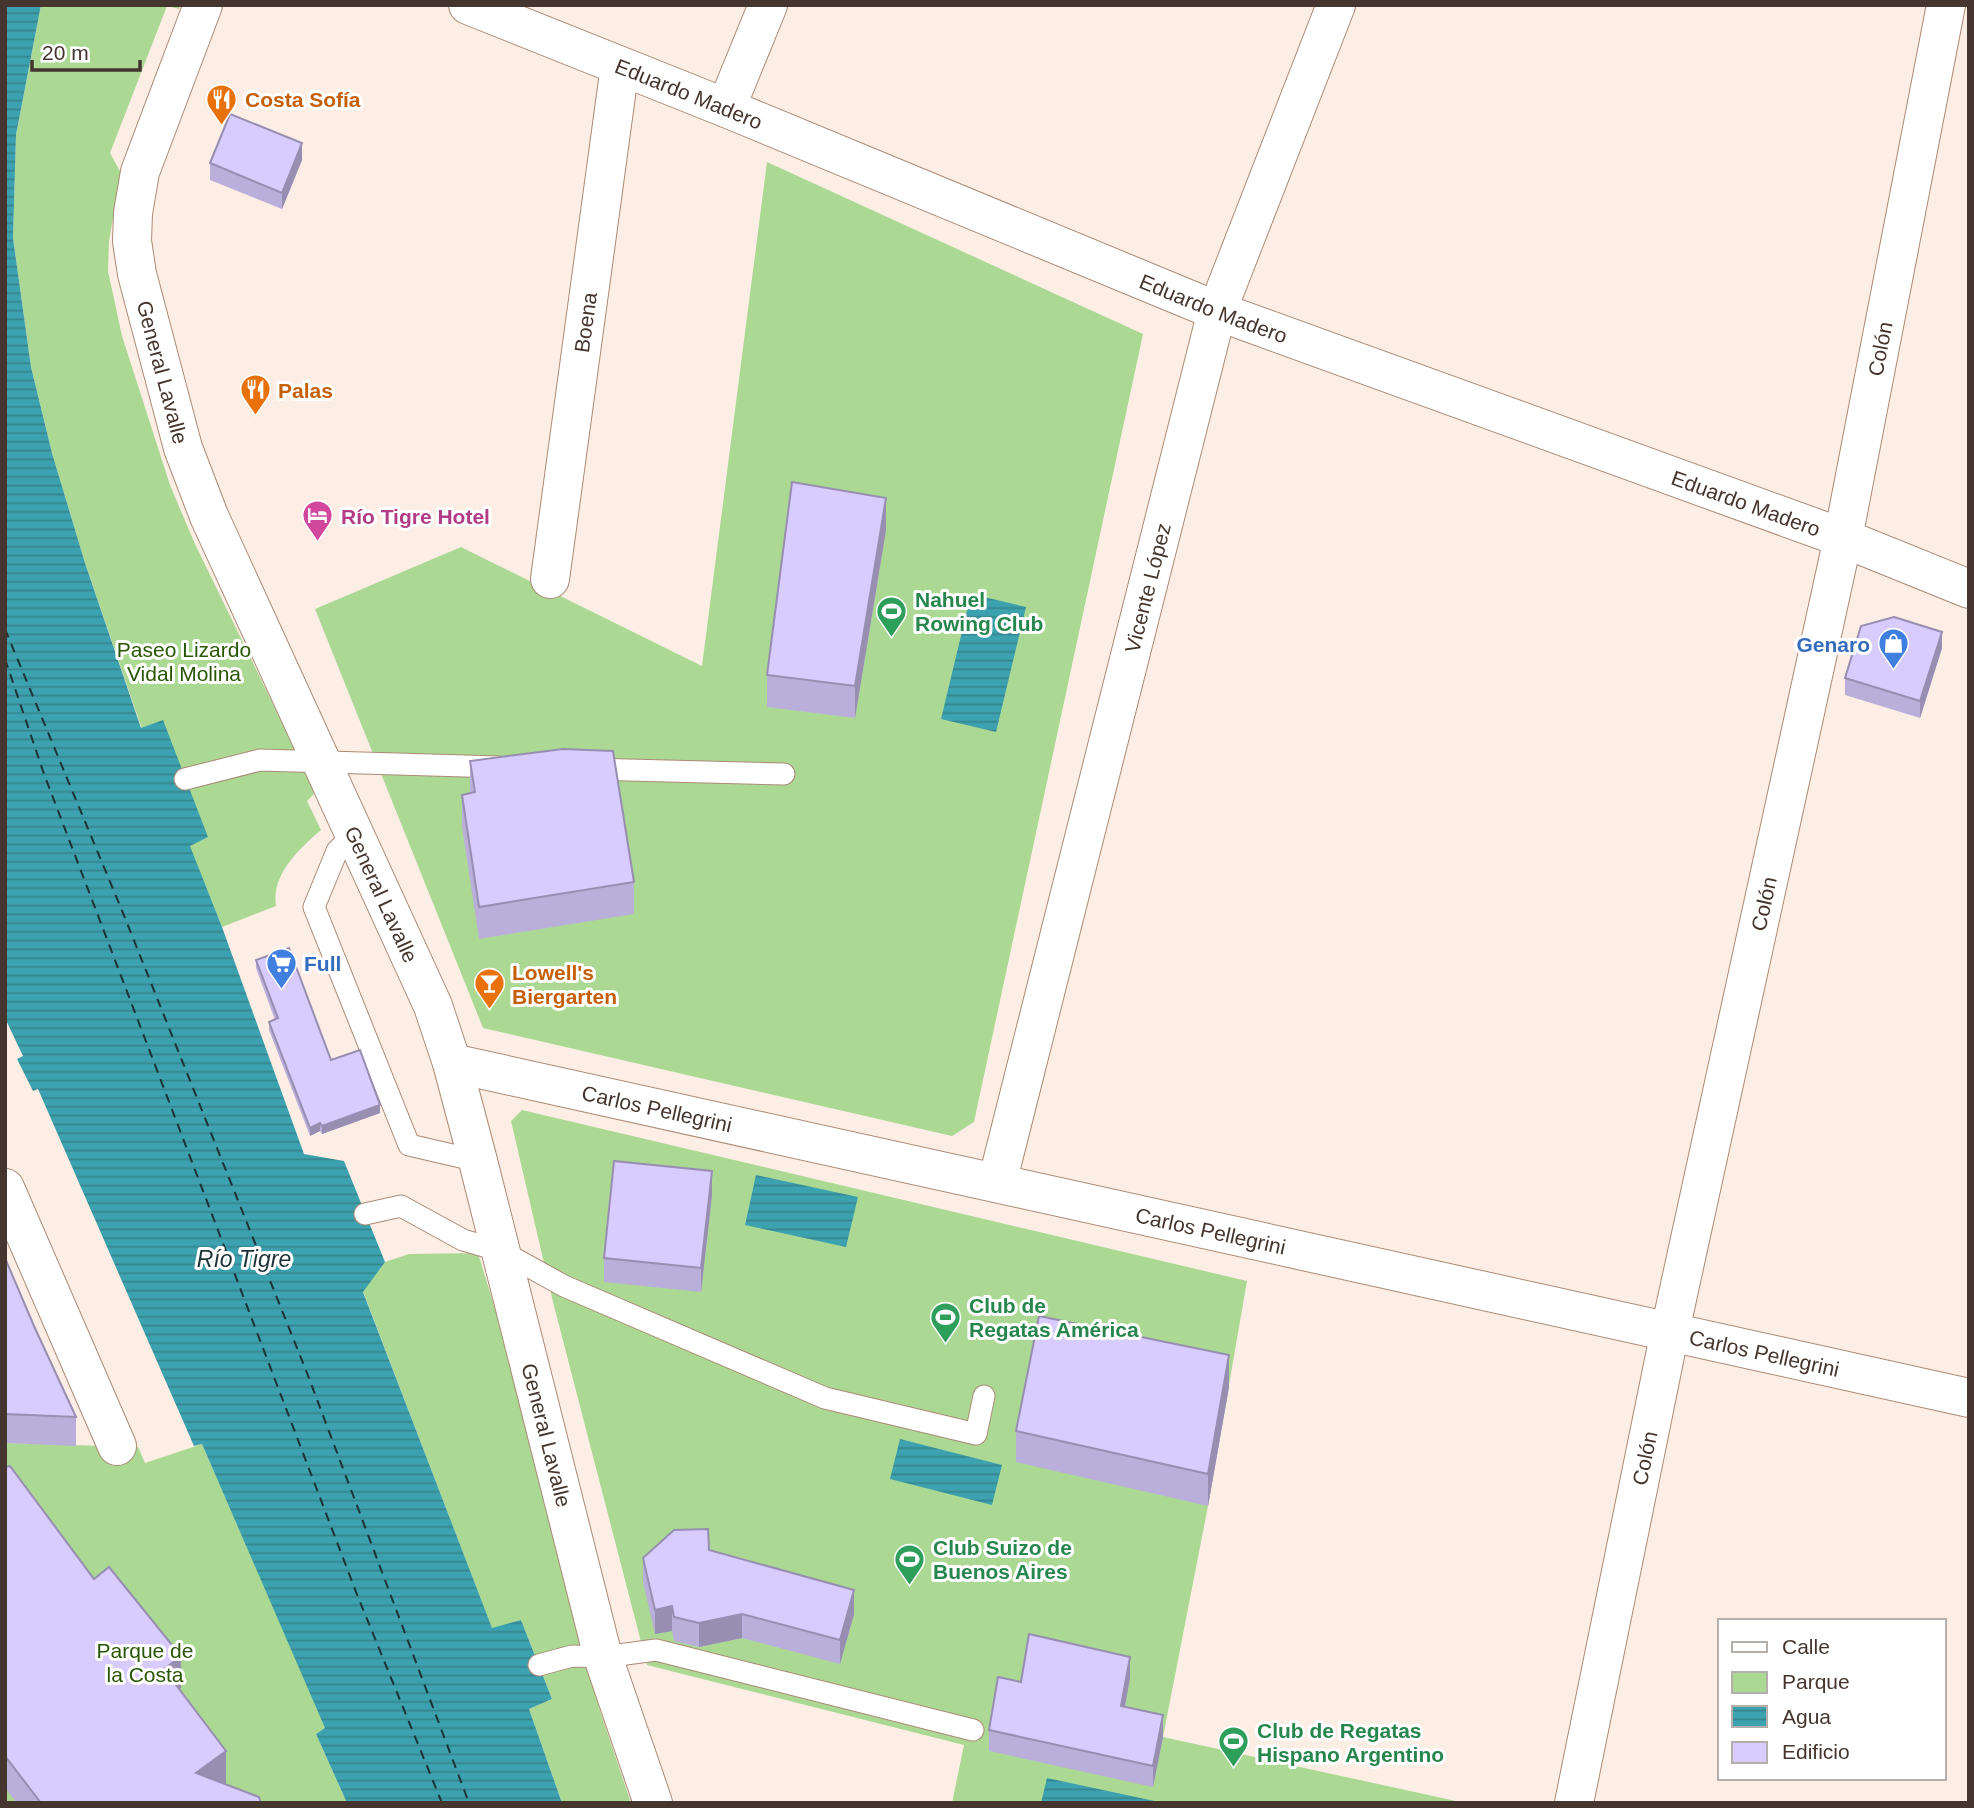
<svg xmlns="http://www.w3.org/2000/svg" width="1974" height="1808" viewBox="0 0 1974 1808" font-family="Helvetica,sans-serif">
<defs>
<pattern id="water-rules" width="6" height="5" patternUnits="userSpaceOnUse" patternTransform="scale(1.75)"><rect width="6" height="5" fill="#3da2af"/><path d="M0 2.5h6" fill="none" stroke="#35858f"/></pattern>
</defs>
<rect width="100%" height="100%" fill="#fceee5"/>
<g fill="#abd994">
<path d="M41,5H180L179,9L167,6L110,153L121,173L109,241L108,271L122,336L170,485L195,544L316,792L307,801L321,830C299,849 271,875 276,906L222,927L189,845L207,836L162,721L142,729L85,563L52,453L31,367L13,238L16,135Z"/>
<polygon points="767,162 1143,334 974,1122 952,1136 483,1028 315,609 461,547 702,666"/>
<polygon points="522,1110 1247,1281 1208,1506 1163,1737 1465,1803 952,1803 964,1745 647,1665 553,1302 511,1121"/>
<polygon points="478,1253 509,1355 571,1607 600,1711 631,1803 562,1803 529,1709 552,1699 521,1620 492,1629 363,1291 385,1262 409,1254"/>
<polygon points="5,1443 138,1447 145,1463 202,1444 326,1728 316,1734 347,1803 5,1803"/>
</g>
<g fill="url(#water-rules)">
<polygon points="5,5 41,5 16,135 13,238 31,367 52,453 85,563 141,728 163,720 208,837 190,846 222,927 304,1154 344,1161 385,1262 363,1292 492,1628 521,1620 552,1699 529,1709 562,1803 347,1803 316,1734 325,1728 202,1444 194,1446 38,1089 33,1091 17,1059 23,1056 5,1018"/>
<polygon points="971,594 1026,607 996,732 941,719"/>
<polygon points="756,1175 858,1197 846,1247 745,1225"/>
<polygon points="900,1439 1002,1465 992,1505 890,1479"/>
<polygon points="1047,1778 1164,1803 1041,1803"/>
</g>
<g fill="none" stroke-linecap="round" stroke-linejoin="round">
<g stroke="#1d3337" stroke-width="2" stroke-dasharray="9 7" stroke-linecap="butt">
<polyline points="5,629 123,913 307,1373 469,1803"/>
<polyline points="5,659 44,774 356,1592 442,1803"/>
</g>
<defs>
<g id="lane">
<polyline points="590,769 784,774"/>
<polyline points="185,779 260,760 499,767"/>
<polyline points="355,833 337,851 314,907 409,1145 478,1161"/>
<polyline points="365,1214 401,1206 463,1240 501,1251 564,1286 825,1398 976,1434 984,1396"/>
<polyline points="539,1665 572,1656 603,1657 656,1650 973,1730"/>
</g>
<g id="street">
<path id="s1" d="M468,5L726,108L1217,311L1843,538L1969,589"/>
<polyline points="726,108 768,5"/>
<path id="s2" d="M550,579L620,66"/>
<path id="s3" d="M452,1063L1969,1398"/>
<path id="s4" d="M997,1183L1217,311L1336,5"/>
<polyline points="5,1188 117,1446"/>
<path id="s5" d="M1574,1803L1670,1331L1843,538L1946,5"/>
</g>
<g id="secondary">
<path id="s6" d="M203,5L140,172L133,213L132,241L137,274L183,448L209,516L433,1006L452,1063L478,1161L603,1657L653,1803"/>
</g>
</defs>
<use href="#lane" stroke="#ab8a76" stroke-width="23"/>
<use href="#street" stroke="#ab8a76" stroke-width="40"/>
<use href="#secondary" stroke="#ab8a76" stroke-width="40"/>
<use href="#lane" stroke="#fff" stroke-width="21"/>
<use href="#street" stroke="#fff" stroke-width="38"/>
<use href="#secondary" stroke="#fff" stroke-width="38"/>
</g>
<g fill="#baafda">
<polygon points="302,160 282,209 210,180 210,163"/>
<polygon points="886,530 855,718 767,707 767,675"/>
<polygon points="1942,648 1920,718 1845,695 1845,678"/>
<polygon points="470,761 634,882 634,914 479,939 462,827 462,795 470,793"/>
<polygon points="256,960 331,1060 380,1113 322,1134 320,1131 310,1136 269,1030 269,1022 275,1020 256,968"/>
<polygon points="712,1195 701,1292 604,1282 604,1258"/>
<polygon points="5,1258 34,1326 76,1417 76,1446 5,1443"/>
<polygon points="1229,1387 1208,1506 1016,1462 1016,1431"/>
<polygon points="5,1467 181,1688 179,1689 226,1783 224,1784 261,1803 17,1803 5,1788"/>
<polygon points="709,1550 854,1614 840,1664 742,1638 699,1647 674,1641 672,1631 655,1634 643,1582 643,1558"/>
<polygon points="1130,1678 1125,1707 1163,1737 1153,1787 989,1751 989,1730 1021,1682"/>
</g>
<g fill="#978eb1">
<polygon points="302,143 302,160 282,209 282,193"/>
<polygon points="886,498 886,530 855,718 855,686"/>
<polygon points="1942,632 1942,648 1920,718 1920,701"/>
<polygon points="380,1105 380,1113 322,1134 322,1126"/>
<polygon points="320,1123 320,1131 310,1136 310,1128"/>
<polygon points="712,1171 712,1195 701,1292 701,1268"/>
<polygon points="1229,1355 1229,1387 1208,1506 1208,1474"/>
<polygon points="854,1590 854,1614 840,1664 840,1640"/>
<polygon points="672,1606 672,1631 655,1634 655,1610"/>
<polygon points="742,1614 742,1638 699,1647 699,1623"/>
<polygon points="181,1656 181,1688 164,1700 164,1669"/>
<polygon points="1130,1657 1130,1678 1121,1727 1121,1706"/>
<polygon points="1163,1715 1163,1737 1153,1787 1153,1766"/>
<polygon points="226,1751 226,1783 199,1803 196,1773"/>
</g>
<g fill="#d8cbfd" stroke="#978eb1" stroke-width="2">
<polygon points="230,114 302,143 282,193 210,163"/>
<polygon points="792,482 886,498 855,686 767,675"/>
<polygon points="1894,617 1942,632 1920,701 1845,678 1861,626"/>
<polygon points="563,749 613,751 634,882 479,907 462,795 475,792 470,761"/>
<polygon points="289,948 331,1060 360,1050 380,1105 322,1126 320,1123 310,1128 269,1022 278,1018 256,960"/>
<polygon points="614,1161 712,1171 701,1268 604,1258"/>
<polygon points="5,1258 34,1326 76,1417 5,1414"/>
<polygon points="1039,1316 1229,1355 1208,1474 1016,1431"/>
<polygon points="10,1466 94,1579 109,1567 181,1656 164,1669 226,1751 196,1773 259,1797 261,1803 41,1803 5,1756 5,1467"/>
<polygon points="708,1529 709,1550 854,1590 840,1640 742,1614 699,1623 674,1617 672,1606 655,1610 643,1558 674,1530"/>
<polygon points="1029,1634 1130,1657 1121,1706 1163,1715 1153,1766 989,1730 998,1677 1021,1682"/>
</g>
<defs>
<symbol id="restaurant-pin" viewBox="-11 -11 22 30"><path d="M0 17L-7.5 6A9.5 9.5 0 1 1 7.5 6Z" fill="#e8710a" stroke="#fff"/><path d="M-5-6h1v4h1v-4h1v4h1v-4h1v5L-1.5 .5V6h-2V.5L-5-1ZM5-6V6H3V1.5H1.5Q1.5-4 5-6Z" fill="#fff"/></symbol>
<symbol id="hotel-pin" viewBox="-11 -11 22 30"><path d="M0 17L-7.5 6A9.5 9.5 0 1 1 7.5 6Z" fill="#d1479c" stroke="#fff"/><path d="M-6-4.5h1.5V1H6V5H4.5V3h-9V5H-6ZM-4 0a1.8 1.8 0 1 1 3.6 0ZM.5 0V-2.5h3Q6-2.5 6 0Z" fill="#fff"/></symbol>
<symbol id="stadium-pin" viewBox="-11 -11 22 30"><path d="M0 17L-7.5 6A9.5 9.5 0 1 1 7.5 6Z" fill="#2e9e5b" stroke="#fff"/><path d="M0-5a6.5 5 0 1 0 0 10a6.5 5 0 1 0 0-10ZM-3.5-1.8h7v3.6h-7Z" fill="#fff"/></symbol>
<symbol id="shop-pin" viewBox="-11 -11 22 30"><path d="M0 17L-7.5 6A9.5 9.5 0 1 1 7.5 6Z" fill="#3f7fe0" stroke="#fff"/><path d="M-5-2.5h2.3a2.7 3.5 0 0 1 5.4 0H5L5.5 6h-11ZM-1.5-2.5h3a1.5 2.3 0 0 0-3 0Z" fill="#fff"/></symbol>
<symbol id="supermarket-pin" viewBox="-11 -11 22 30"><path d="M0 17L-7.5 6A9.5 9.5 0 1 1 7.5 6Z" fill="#3f7fe0" stroke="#fff"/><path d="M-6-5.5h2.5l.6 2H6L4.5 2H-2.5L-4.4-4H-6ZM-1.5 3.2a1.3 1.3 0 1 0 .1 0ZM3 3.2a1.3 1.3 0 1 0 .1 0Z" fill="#fff"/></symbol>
<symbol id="bar-pin" viewBox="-11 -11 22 30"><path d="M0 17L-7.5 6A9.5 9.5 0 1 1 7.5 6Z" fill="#e8710a" stroke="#fff"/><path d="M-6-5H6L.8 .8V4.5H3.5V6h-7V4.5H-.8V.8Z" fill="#fff"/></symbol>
</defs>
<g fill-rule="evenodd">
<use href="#restaurant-pin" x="204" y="82" width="35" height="47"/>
<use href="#restaurant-pin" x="238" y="372" width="35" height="47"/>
<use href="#hotel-pin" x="300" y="498" width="35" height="47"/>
<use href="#stadium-pin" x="874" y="594" width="35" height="47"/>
<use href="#shop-pin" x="1876" y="626" width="35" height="47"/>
<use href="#supermarket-pin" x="264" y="946" width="35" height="47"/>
<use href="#bar-pin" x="472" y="966" width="35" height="47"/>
<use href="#stadium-pin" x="928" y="1300" width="35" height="47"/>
<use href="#stadium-pin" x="892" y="1542" width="35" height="47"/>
<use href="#stadium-pin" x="1216" y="1724" width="35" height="47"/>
</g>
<g text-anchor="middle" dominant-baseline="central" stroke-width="6" stroke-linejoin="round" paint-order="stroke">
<g font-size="21" fill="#44362e" stroke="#fff">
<text stroke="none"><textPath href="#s1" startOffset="238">Eduardo Madero</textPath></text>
<text stroke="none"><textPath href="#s1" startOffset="805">Eduardo Madero</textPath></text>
<text stroke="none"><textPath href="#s2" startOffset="259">Boena</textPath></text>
<text stroke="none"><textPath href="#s5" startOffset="1486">Colón</textPath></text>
<text stroke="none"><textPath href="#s6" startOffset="383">General Lavalle</textPath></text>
<text stroke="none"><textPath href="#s1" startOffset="1372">Eduardo Madero</textPath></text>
<text stroke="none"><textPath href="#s4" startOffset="614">Vicente López</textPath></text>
<text stroke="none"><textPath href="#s6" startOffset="950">General Lavalle</textPath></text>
<text stroke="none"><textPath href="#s5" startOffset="919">Colón</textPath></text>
<text stroke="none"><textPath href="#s3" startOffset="210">Carlos Pellegrini</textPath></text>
<text stroke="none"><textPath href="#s3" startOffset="777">Carlos Pellegrini</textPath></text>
<text stroke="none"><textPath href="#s3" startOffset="1344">Carlos Pellegrini</textPath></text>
<text stroke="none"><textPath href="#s6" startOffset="1517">General Lavalle</textPath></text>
<text stroke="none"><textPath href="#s5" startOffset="352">Colón</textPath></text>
</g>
<g font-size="21" font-weight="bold" fill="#c56008" stroke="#fff" text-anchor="start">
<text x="245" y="99">Costa Sofía</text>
<text x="278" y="390">Palas</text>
<text x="512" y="972">Lowell's<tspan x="512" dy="24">Biergarten</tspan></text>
</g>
<g font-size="21" font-weight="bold" fill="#b23c85" stroke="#fff" text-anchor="start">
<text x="341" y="516">Río Tigre Hotel</text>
</g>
<g font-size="21" font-weight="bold" fill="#27864d" stroke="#fff" text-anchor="start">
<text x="915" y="599">Nahuel<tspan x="915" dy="24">Rowing Club</tspan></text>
<text x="969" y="1305">Club de<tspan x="969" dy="24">Regatas América</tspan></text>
<text x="933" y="1547">Club Suizo de<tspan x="933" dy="24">Buenos Aires</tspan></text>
<text x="1257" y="1730">Club de Regatas<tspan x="1257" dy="24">Hispano Argentino</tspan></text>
</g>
<g font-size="21" font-weight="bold" fill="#366cbe" stroke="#fff" text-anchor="end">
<text x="1870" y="644">Genaro</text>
<text x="304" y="963" text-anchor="start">Full</text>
</g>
<g font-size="21" fill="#295603" stroke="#fff">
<text x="184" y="649">Paseo Lizardo<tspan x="184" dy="24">Vidal Molina</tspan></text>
<text x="145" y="1650">Parque de<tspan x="145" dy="24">la Costa</tspan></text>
</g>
<g font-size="23" font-style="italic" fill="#1d3337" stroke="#fff">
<text x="244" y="1259">Río Tigre</text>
</g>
</g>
<rect width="1974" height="1808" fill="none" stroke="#44362e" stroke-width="14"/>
<rect x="1718" y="1619" width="228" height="161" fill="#ffffff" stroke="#b4afab" stroke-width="2"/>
<rect x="1732" y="1642" width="35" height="10" fill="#ffffff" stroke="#b4afab" stroke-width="2"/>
<text x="1782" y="1654" font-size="21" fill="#44362e">Calle</text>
<rect x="1732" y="1672" width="35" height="21" fill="#abd994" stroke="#b4afab" stroke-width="2"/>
<text x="1782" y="1689" font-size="21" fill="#44362e">Parque</text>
<rect x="1732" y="1706" width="35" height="21" fill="url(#water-rules)" stroke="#b4afab" stroke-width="2"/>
<text x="1782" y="1724" font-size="21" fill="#44362e">Agua</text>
<rect x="1732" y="1742" width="35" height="21" fill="#d8cbfd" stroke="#b4afab" stroke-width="2"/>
<text x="1782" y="1759" font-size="21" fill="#44362e">Edificio</text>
<path d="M32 60v10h108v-10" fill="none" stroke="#44362e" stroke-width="3.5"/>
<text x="42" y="60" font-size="21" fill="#44362e" stroke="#ffffff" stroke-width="5" paint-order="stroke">20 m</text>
</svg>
